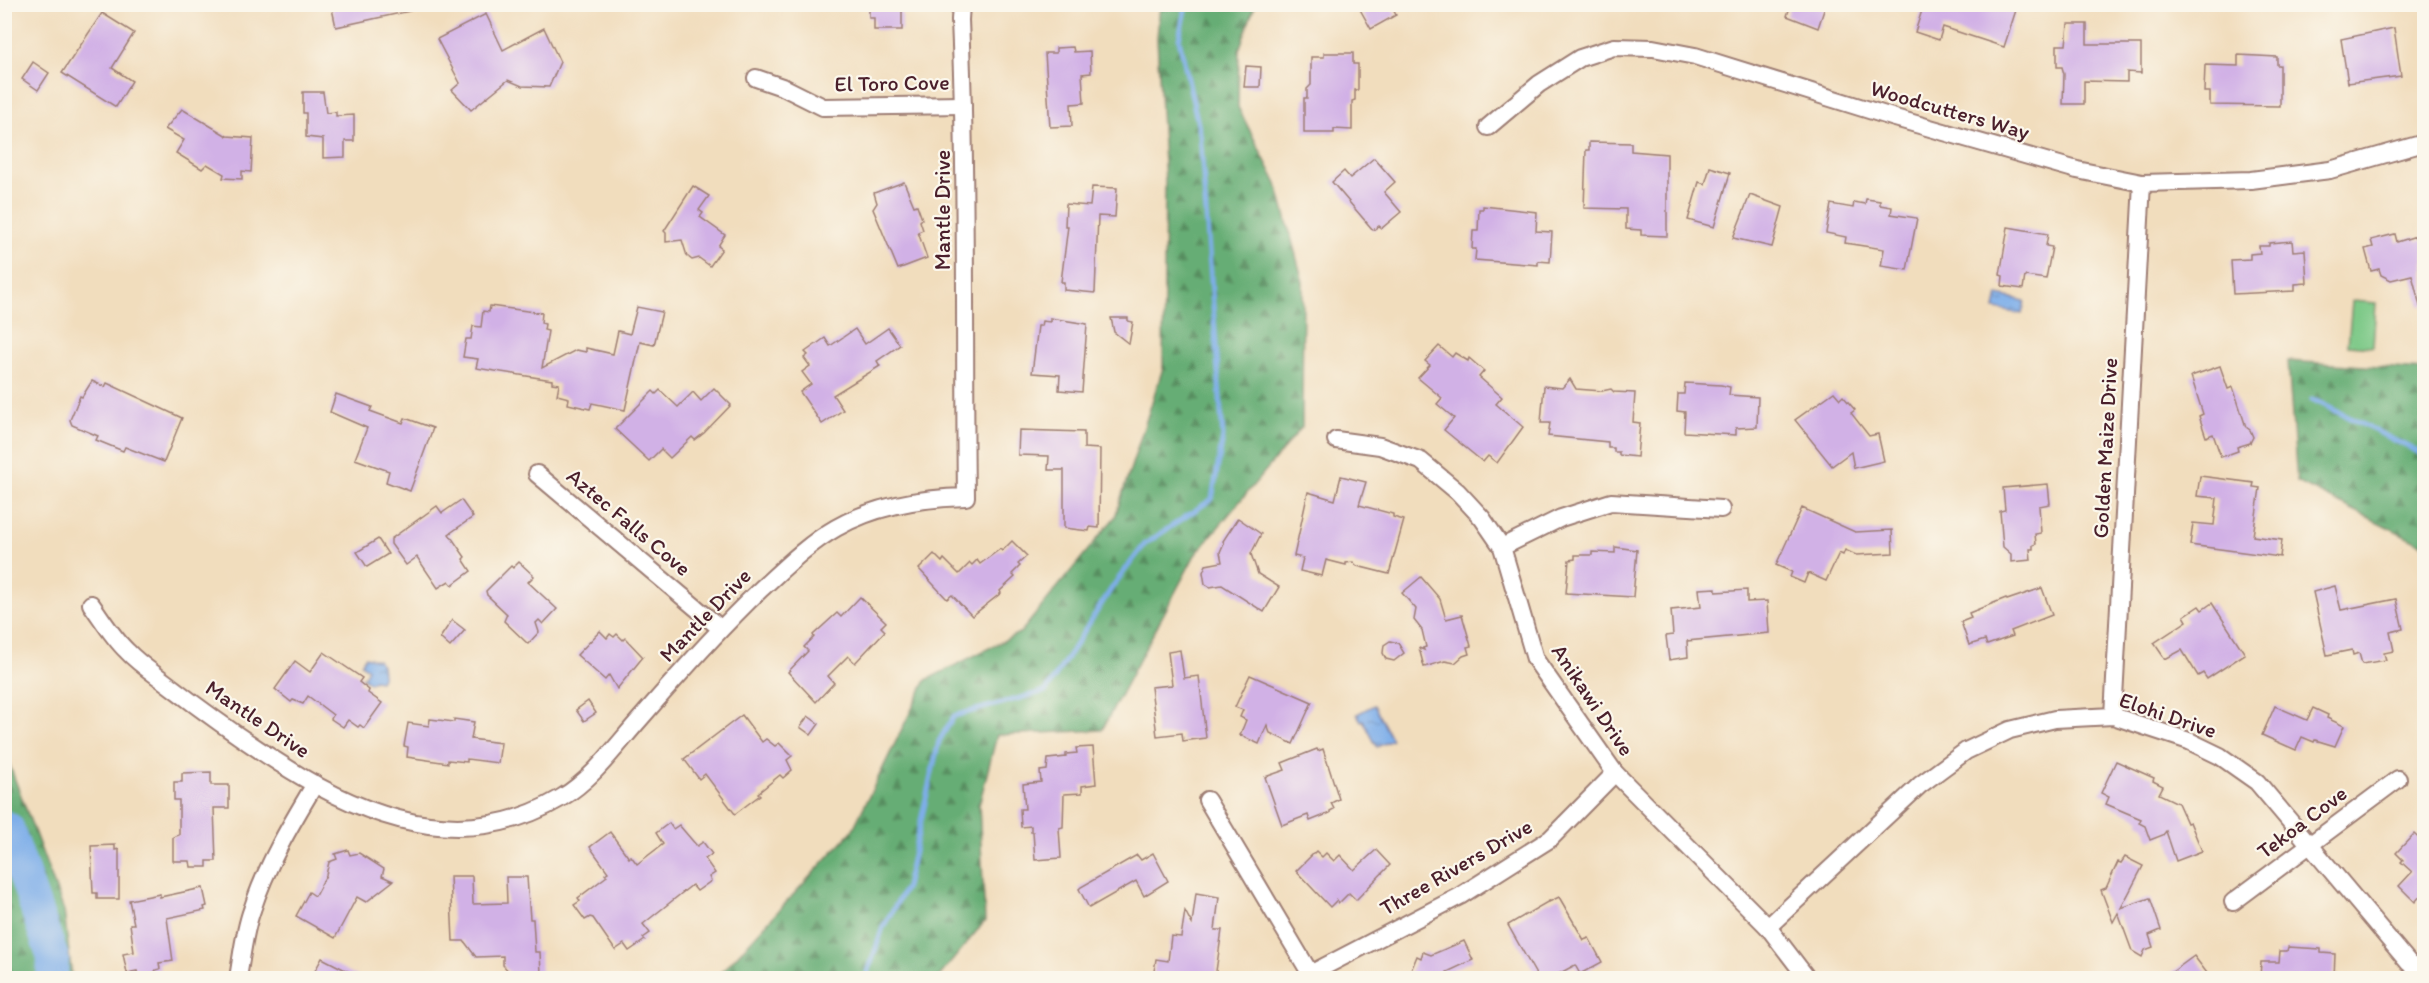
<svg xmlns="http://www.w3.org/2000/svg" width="2429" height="983" viewBox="0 0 2429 983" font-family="Itim,sans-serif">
<defs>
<pattern id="forest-firs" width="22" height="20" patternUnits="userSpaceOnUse" patternTransform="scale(1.5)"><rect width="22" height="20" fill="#66ad74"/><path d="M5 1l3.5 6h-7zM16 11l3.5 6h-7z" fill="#568c5f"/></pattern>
<pattern id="water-ripples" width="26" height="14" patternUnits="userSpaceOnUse" patternTransform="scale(1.5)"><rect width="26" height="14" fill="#7eaee9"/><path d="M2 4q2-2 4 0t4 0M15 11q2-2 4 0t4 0" fill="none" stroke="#698dbd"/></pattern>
</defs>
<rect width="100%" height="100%" fill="#fbf7ec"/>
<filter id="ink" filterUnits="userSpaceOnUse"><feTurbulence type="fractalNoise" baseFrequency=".0167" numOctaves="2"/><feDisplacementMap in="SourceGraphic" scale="12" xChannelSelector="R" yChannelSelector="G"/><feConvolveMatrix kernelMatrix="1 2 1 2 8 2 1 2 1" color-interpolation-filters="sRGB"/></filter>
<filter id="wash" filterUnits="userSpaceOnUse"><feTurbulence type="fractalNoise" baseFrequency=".008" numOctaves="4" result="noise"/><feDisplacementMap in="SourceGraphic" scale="24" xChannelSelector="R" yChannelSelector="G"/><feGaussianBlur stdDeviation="1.35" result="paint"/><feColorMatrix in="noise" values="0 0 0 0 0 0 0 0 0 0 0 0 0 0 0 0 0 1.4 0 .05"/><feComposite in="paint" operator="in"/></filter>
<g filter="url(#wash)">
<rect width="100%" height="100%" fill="#f1ddbd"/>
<g fill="url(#forest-firs)" stroke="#586650" stroke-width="1.5">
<polygon points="1160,5 1255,5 1239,50 1238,107 1277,184 1303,282 1302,427 1195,555 1102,730 997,735 979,805 985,921 938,978 712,978 721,973 852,831 926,680 1021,632 1115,517 1163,368 1165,183 1157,38"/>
<polygon points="2288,361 2424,370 2424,545 2297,482"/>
<polygon points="4,760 8,761 64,911 72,978 5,978"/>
</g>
<polygon fill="#7ec988" stroke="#64745a" stroke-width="1.5" points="2352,301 2376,303 2373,347 2348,345"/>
<g fill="url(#water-ripples)" stroke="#64668a" stroke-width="1.5">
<polygon points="1998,295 2025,301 2022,314 1995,309"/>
<polygon points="365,657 378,660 382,665 383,675 380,681 374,680 370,683 363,678 368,669 361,664"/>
<polygon points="1374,705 1392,740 1377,747 1363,720 1361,721 1357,714"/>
</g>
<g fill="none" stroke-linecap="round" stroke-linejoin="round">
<g stroke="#7eaee9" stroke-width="5">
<polyline points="2312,399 2424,455"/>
<polyline points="866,978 883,927 906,887 939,741 954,716 1046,691 1113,586 1145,544 1212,499 1223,437 1200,133 1179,39 1186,4"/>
</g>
<polyline stroke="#7eaee9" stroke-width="32" points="4,826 8,828 53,958 52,978"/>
</g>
<g id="blocks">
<g fill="#d1b1e6">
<polygon points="331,4 409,4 410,11 336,27"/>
<polygon points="869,4 902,4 902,30 874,30 874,18 869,18"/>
<polygon points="1357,4 1390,4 1396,15 1371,29"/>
<polygon points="1791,4 1826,4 1818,28 1787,16"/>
<polygon points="1924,4 2018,4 2004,47 1943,27 1939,40 1915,32"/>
<polygon points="102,13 134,33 112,68 132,81 116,107 62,73"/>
<polygon points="486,14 503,50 544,28 560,62 549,87 522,86 508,80 471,110 452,90 460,83 437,39"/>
<polygon points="2068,24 2087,24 2087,44 2141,44 2141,73 2127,72 2127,82 2084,81 2084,104 2063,104 2064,74 2062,67 2057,67 2057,45 2066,45"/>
<polygon points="2394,28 2401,76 2348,83 2341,39"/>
<polygon points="1073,47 1074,52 1090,51 1091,73 1082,74 1084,103 1071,104 1072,126 1050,127 1045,53 1056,53 1056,48"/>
<polygon points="1324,53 1353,53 1353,64 1358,64 1358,90 1355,90 1355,100 1352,101 1352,130 1334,129 1334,133 1304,133 1304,98 1307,98 1307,89 1311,85 1311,57 1324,57"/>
<polygon points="2238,55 2277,57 2277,65 2280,65 2280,106 2210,105 2210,92 2204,92 2205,65 2238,66"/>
<polygon points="33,62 49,73 38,90 22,79"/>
<polygon points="1246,66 1261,67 1260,87 1244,87"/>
<polygon points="303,92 323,92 326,113 336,112 336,116 354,115 354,141 345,141 345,157 323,158 323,139 306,137 306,113 303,113"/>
<polygon points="182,109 227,136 253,138 251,172 242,171 242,179 223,178 224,174 207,164 202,169 176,153 184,140 165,129"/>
<polygon points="1589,142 1631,143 1631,151 1667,154 1667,236 1641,235 1641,230 1626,229 1626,209 1584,208 1586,150 1589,150"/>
<polygon points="1374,158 1395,182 1384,192 1401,212 1382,228 1379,226 1373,230 1332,182 1344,171 1350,178"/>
<polygon points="1710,167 1730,173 1714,227 1688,220 1699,182 1705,184"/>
<polygon points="904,182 914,206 917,205 922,219 920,221 923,230 918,232 927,258 898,269 873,209 877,203 874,193"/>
<polygon points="693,186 709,196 699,210 703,213 700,217 725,235 718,246 722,249 710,266 699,258 692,260 687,256 682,240 666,242 666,233 664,231"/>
<polygon points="1092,187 1117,188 1115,217 1098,216 1095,293 1064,290 1064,282 1061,282 1068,226 1065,226 1066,204 1090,206"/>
<polygon points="1750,195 1783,207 1772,247 1733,238"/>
<polygon points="1866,199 1880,201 1880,205 1892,207 1891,214 1917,218 1907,270 1881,266 1884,249 1845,243 1846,237 1826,233 1831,204 1853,208 1854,202 1865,204"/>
<polygon points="1483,206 1537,212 1536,231 1552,232 1550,262 1538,261 1538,265 1475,260 1476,249 1472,249 1473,231 1478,231 1479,209 1483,209"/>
<polygon points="2008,227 2048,234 2046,246 2052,247 2046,279 2025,276 2023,289 2002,286 2003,276 2000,275"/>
<polygon points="2395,234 2397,242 2416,236 2417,241 2424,239 2424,305 2420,306 2412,275 2391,280 2381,275 2379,269 2371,271 2365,249 2373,247 2371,240"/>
<polygon points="2292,241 2293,251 2305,250 2307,283 2295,284 2295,291 2233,294 2231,260 2250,259 2250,254 2260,253 2259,246 2269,246 2269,243"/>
<polygon points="490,306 542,313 541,323 545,324 544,330 548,331 542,368 576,350 586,352 586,348 613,354 618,331 630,334 637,307 662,312 654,345 640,342 625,410 592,403 590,409 568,404 569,398 557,395 559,384 552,383 552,380 476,368 478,359 463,357 466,339 471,339 473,326 481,327 483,311 489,312"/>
<polygon points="1050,318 1087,324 1082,392 1059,390 1060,375 1032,373 1038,326 1041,326 1042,321 1050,322"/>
<polygon points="1111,318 1128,318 1128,321 1133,322 1129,344 1114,332"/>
<polygon points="888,328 900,345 877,361 880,366 833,395 843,410 822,424 800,392 811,384 802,372 810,366 804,358 808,355 805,352 825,338 830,346 855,329 865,344"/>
<polygon points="1439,346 1452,357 1455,353 1468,361 1469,358 1484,371 1479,377 1502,397 1496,404 1523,427 1497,463 1488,456 1483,462 1444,430 1454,418 1437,404 1442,398 1418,378 1430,365 1425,361"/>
<polygon points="2220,366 2228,389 2233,387 2246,427 2250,430 2253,437 2250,443 2237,447 2238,451 2221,457 2213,434 2206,437 2199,416 2203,414 2191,376"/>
<polygon points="1570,379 1576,389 1602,391 1611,389 1614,392 1635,393 1633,422 1640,423 1637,457 1619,455 1619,452 1614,452 1614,448 1608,448 1608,442 1548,436 1550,423 1541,423 1544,386 1562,388"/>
<polygon points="92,381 105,387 107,383 182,418 164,462 125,447 123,451 96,440 98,436 72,425 70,420 80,396 82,397"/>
<polygon points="1685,383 1721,385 1730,387 1729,395 1758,397 1757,427 1736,428 1736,435 1684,432 1685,412 1677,411 1678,394 1684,394"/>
<polygon points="714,388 731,405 704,433 695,440 692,437 670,458 661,449 649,461 615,429 653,391 656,394 660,390 678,407 693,392 701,401"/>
<polygon points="1834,392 1840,399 1843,396 1855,410 1851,413 1869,436 1878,434 1884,461 1854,468 1851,452 1832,466 1795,420"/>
<polygon points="336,394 372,407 370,411 403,423 405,418 433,428 410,491 386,482 389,471 355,459 367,428 330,412"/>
<polygon points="1019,430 1084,432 1084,448 1100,449 1099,528 1090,527 1089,531 1064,528 1064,470 1048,470 1049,456 1018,455"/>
<polygon points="1341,476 1366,482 1359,505 1393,514 1393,517 1404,520 1389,574 1357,566 1353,562 1346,563 1346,565 1326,560 1322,576 1300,571 1303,558 1294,556 1308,492 1335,500"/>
<polygon points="2200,476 2254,483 2253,487 2260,488 2253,536 2282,540 2280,557 2190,545 2193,523 2214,525 2217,498 2197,496"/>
<polygon points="2048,484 2050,504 2039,506 2041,533 2035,534 2036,544 2033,545 2033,549 2030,549 2031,560 2011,562 2011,554 2003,547 2000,511 2005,510 2003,488"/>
<polygon points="461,500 473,517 449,534 465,557 463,559 471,571 452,585 449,581 438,588 417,557 406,565 391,544 391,539 437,506 442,513"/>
<polygon points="1802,508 1855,532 1892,530 1893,553 1856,555 1845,550 1843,555 1839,553 1826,581 1808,573 1804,583 1790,577 1792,572 1776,565"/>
<polygon points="1238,518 1261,534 1251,554 1258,574 1279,587 1264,612 1222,585 1210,587 1205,584 1203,572 1206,565 1222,562 1220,552 1224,543 1223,541"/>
<polygon points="378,539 388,554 367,567 357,552"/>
<polygon points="1012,541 1027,556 1018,564 1020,566 1012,574 1015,577 1000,591 1001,593 972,616 952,595 947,599 919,569 934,554 942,562 944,559 959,574 970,563 972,565 977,560 980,564 1000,549 1002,551"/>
<polygon points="1615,547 1637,550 1633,597 1566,593 1569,560 1575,559 1575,555 1592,555 1592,552 1615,553"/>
<polygon points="519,562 534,576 528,582 557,609 543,624 539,620 536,623 539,632 528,644 504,621 507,614 487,595 486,591 511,566 513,568"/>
<polygon points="1421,577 1440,599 1446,619 1462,615 1471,646 1467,647 1469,654 1463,656 1455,663 1445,661 1424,667 1419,648 1424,650 1423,648 1426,647 1422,630 1414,620 1416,609 1402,593"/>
<polygon points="2335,586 2341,610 2396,599 2403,629 2390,632 2394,651 2384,653 2386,660 2362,664 2359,653 2353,655 2352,650 2327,655 2313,592"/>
<polygon points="1716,588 1716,592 1747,590 1747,602 1767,601 1769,633 1687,641 1688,657 1669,660 1666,636 1673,635 1671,610 1701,607 1699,589"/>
<polygon points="2042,588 2052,615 2011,631 2013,636 1987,645 1985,640 1969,645 1961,622 1971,618 1969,613 2006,598 2007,600"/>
<polygon points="860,597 886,622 881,627 885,631 855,663 848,656 828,676 834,683 816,702 788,672 808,651 804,647 814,637 813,635 837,613 841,617"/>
<polygon points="2212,603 2245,654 2207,679 2203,673 2198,676 2182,650 2165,659 2154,643 2187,621 2184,616 2199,606 2202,610"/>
<polygon points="452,620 465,630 450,647 440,638"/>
<polygon points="600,631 607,638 610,634 614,637 617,634 623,640 625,638 643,657 617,689 609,675 605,680 577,655"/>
<polygon points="1390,641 1398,643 1404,653 1394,661 1386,659 1383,653 1384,645"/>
<polygon points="1180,650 1184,678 1199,676 1206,738 1183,741 1182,733 1157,736 1151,687 1172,685 1168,652"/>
<polygon points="324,652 362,678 359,682 369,690 368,693 382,703 364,728 360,725 358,727 348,720 343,727 331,719 333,715 308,696 303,704 293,700 291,702 275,689 295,661 310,672"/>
<polygon points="1250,675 1312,702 1293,744 1270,733 1267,725 1259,744 1240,735 1246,720 1240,717 1243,710 1235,707"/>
<polygon points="588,701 596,713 584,721 576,710"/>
<polygon points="2275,706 2307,720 2313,708 2328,715 2327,718 2344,726 2335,746 2315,740 2314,742 2302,737 2296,750 2262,735"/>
<polygon points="742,715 762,742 766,739 775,746 779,743 792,756 787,760 792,770 783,778 780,775 758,793 760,795 735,814 705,774 699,779 684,759"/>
<polygon points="808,716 819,724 811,735 800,727"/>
<polygon points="430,719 454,722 454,719 474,722 471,739 501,743 498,763 467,759 467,762 448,760 448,763 407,757 408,747 404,746 408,723 429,726"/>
<polygon points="1093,747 1096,784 1082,786 1082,793 1064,794 1063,827 1059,828 1061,858 1035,860 1033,832 1031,832 1031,826 1021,827 1020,809 1025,809 1023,784 1041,782 1040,771 1047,770 1048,759 1066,757 1066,754 1077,753 1076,748"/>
<polygon points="1317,749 1318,751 1323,749 1339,799 1331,803 1334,809 1330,811 1330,813 1310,821 1308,815 1282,825 1265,777 1285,770 1282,763"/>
<polygon points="2116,761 2154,778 2153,781 2163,786 2159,794 2178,803 2187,823 2190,822 2202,851 2176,861 2166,831 2163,835 2150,840 2145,826 2139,823 2141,819 2106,804 2109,797 2101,793"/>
<polygon points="211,772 211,785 229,785 229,808 214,808 216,861 207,861 207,867 191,867 190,861 173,861 173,837 179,835 179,800 174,800 174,782 182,782 182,773"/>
<polygon points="669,823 673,829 679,825 697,846 703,842 712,854 705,859 715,873 709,877 711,881 697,891 692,885 643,924 650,933 643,938 645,940 629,951 624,944 615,950 593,918 590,917 585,920 574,905 580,901 578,898 607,876 605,874 608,872 590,847 610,832 629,858 631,856 637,864 663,844 656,833"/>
<polygon points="2414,834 2424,843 2424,892 2415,902 2399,886 2412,872 2401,862 2403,860 2396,853"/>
<polygon points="115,845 115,850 119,849 119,899 97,899 97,893 93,893 91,846"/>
<polygon points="348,850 350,855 359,853 384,869 382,876 393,881 366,902 357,897 335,938 296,916 309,892 315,896 326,875 329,862 337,859 335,854"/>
<polygon points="1376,850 1390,865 1356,900 1349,893 1339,903 1337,900 1330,907 1296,871 1316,851 1322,857 1326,853 1334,861 1340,855 1354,870"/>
<polygon points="1153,853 1168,881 1144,896 1136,881 1089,908 1079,889 1081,887 1137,855 1141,860"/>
<polygon points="2125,857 2143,866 2121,908 2150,898 2161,930 2149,935 2153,947 2145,950 2142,957 2132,951 2118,913 2113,922 2101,890 2106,888 2118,862 2121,863"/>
<polygon points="450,876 472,876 473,904 507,903 506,877 527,877 530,919 533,919 535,952 540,952 541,973 510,973 503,965 503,956 476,957 464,941 453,941"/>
<polygon points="203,888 207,906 204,907 205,910 167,918 173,961 159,963 160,969 156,970 151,978 138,975 137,971 127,973 123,954 134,952 130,924 134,924 129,900 160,894 160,897"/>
<polygon points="1196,893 1219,897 1215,930 1222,930 1215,978 1153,978 1156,959 1168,961 1171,936 1181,937 1185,911 1192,924"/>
<polygon points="1559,897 1584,940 1589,938 1602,962 1580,974 1575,965 1551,978 1538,978 1508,925 1549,901 1549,902"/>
<polygon points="1464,941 1473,960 1447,972 1445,978 1408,978 1417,956 1421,958 1423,952 1431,955"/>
<polygon points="2288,947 2321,949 2321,953 2335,954 2334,978 2260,978 2261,962 2279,962 2280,951 2287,951"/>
<polygon points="2194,956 2207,973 2200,978 2164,978"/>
<polygon points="322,958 361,978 311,978"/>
</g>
</g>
</g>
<g filter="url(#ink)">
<use href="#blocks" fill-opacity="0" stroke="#9e7e74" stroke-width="1.5"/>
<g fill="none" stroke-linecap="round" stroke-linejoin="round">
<defs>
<g id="minor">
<polyline points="756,78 785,88 823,107 963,105"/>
<polyline points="1488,127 1539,84 1580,58 1614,47 1653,48 1695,56 1895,118 2077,170 2142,183 2251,180 2330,170 2424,143"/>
<polyline points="1336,440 1380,446 1421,461 1458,492 1482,518 1502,547 1535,659 1615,773 1768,927 1807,978"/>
<polyline points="537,474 720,628"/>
<polyline points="1502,547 1561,518 1611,502 1721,509"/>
<path d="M91,604C102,619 113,638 127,651C139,664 155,674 169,685C212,718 255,749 302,777C383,825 473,850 561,798C593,779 616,746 640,719C679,674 718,630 761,589C785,567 808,544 836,528C876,505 921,498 966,497C964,338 967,179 960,20L961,4"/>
<polyline points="2113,716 2142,183"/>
<polyline points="1207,800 1313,978"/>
<polyline points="2233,902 2398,779"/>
<polyline points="1768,927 1920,785 1966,751 2010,730 2055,719 2113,716 2189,741 2220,756 2257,782 2409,963 2424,971"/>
<path d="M238,978C242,955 244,932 252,910C266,866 291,824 315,784"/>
<polyline points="1305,978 1310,974 1460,896 1550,839 1615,773"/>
</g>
</defs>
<use href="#minor" stroke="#9e7e74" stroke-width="20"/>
<use href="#minor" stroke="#fff" stroke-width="16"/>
</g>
</g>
<g text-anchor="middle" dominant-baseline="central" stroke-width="4.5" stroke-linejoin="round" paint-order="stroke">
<g font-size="22" fill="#4a1f2b" stroke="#fbf7ec">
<text transform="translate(892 83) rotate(-1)">El Toro Cove</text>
<text transform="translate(1950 110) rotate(16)">Woodcutters Way</text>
<text transform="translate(942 210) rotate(-90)">Mantle Drive</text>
<text transform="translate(2105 448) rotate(-87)">Golden Maize Drive</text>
<text transform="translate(629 522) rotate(40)">Aztec Falls Cove</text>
<text transform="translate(705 615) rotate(-46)">Mantle Drive</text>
<text transform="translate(1593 700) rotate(56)">Anikawi Drive</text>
<text transform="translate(2168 715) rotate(19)">Elohi Drive</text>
<text transform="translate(258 719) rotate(34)">Mantle Drive</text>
<text transform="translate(2302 822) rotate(-37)">Tekoa Cove</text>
<text transform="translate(1456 867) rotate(-30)">Three Rivers Drive</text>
</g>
</g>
<rect width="2429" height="983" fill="none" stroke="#fbf7ec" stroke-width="24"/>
</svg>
